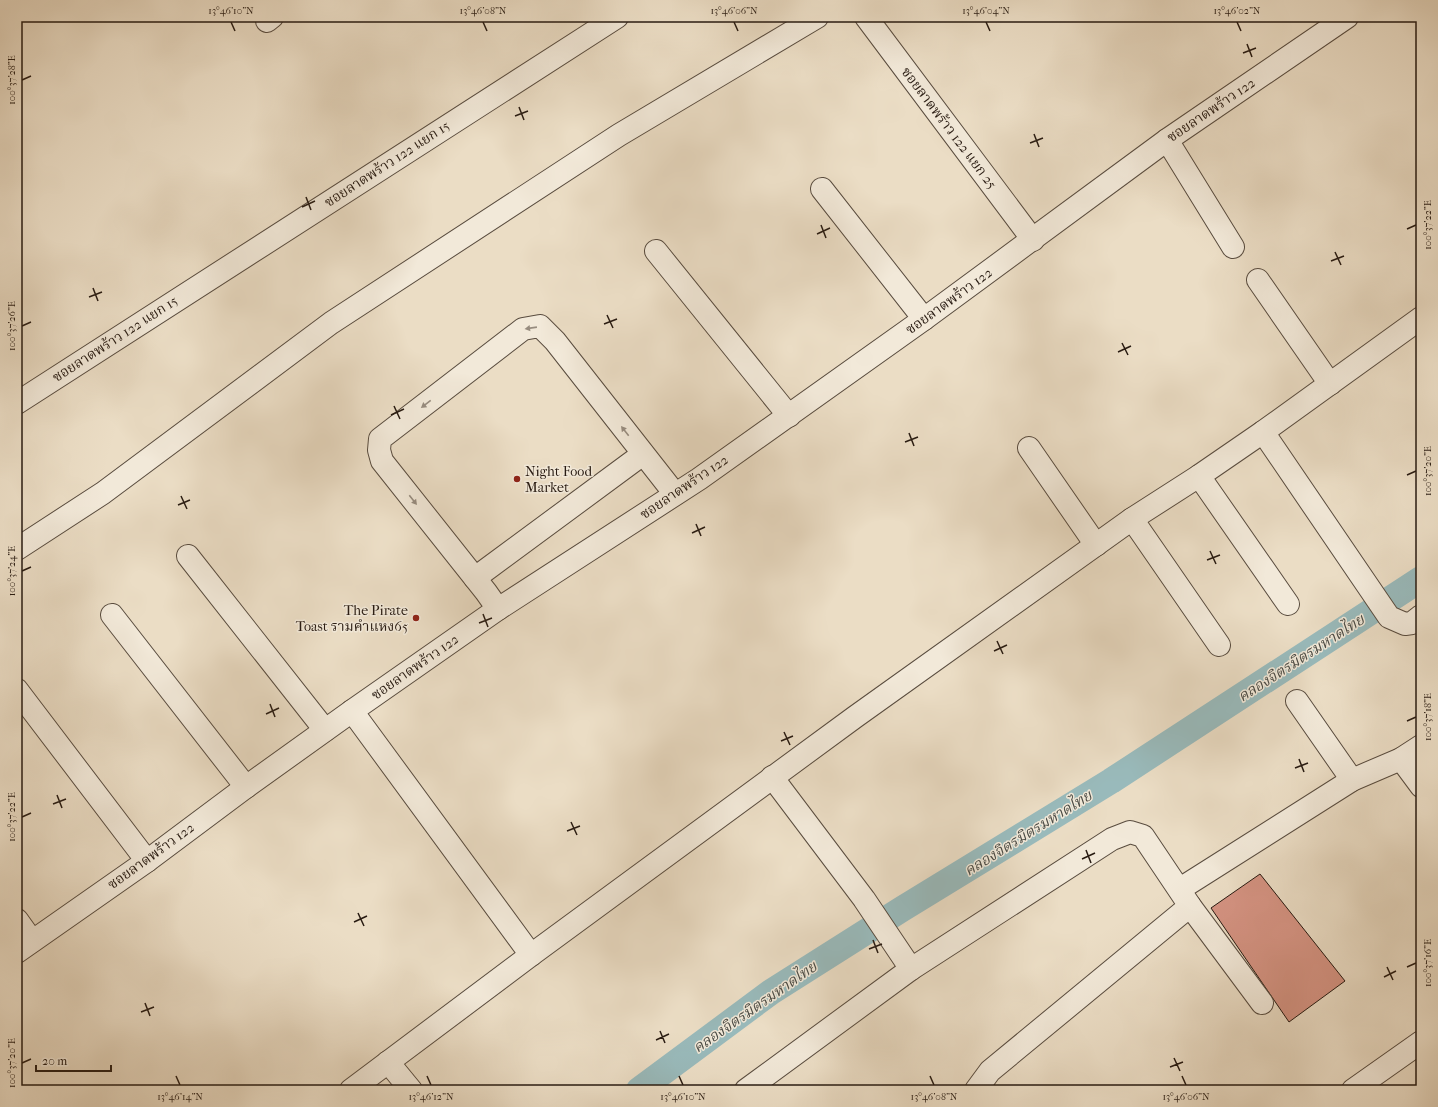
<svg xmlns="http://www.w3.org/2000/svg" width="1438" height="1107" viewBox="0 0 1438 1107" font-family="'IM FELL French Canon','Noto Serif Thai',serif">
<rect width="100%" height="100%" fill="#ebddc5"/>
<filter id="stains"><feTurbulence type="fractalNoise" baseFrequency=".005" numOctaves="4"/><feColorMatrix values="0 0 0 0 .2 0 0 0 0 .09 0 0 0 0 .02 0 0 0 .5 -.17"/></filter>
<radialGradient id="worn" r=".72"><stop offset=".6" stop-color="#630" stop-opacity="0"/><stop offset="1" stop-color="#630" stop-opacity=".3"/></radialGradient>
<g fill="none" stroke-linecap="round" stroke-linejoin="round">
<polyline stroke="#99babb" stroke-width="26" points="639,1090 771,992 902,909 1111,781 1421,579"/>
</g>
<polygon fill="#d49382" stroke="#281b12" points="1260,874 1345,981 1289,1022 1211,908"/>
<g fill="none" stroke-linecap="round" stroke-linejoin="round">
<defs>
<g id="minor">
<polyline points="866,17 1033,240"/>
<polyline points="267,21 272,17"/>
<polyline points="1167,140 1233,247"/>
<polyline points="822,189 924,319"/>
<polyline points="656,251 789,416"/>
<polyline points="1258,280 1330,384"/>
<polyline points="17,403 617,17"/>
<polyline points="1263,432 1389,617 1405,624 1412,623 1421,616"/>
<polyline points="1029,448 1096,545"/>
<polyline points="1199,476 1288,604"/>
<polyline points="1132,519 1219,645"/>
<polyline points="17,549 103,493 331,323 619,135 817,17"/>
<polyline points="188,556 325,730"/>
<polyline points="475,578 643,454"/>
<polyline points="498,609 486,592 382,461 379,450 380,439 523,329 540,326 555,341 675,494"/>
<polyline points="112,615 246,787"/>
<polyline points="17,690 147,861"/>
<polyline points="1297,701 1352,780"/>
<polyline points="352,711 531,955"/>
<polyline points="1401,759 1421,786"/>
<polyline points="772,777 864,899 911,969"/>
<polyline points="1180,889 1352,780 1401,759 1421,746"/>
<polyline points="17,920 32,941"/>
<polyline points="17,952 147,861 246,787 352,711 498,609 699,479 924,319 1167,140 1347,17"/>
<polyline points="388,1062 411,1090"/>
<polyline points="351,1090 531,955 855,717 1132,519 1199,476 1263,432 1421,318"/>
<polyline points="746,1090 911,969 1112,839 1130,832 1143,836 1190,906 1262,1003"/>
<polyline points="976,1090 990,1071 1190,906"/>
<polyline points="1353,1090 1421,1042"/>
</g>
</defs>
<use href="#minor" stroke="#594c3f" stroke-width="24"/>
<use href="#minor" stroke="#f2e9d9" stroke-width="22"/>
</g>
<defs><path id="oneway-solid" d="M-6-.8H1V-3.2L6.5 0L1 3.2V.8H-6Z"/></defs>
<g fill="#978c7f">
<use href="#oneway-solid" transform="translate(531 328) rotate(172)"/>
<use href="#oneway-solid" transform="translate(426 404) rotate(142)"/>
<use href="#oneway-solid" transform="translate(625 431) rotate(-128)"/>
<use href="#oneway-solid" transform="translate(413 500) rotate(52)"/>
</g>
<path fill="none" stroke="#281b12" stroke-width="1.5" d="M231,22L235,31M483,22L487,31M734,22L738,31M986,22L990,31M1237,22L1241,31M1247,44L1252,57M1243,53L1256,48M22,80L31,76M519,107L524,120M515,116L528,111M1034,134L1039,147M1030,143L1043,138M306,197L311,210M302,207L315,201M821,225L826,238M1407,229L1416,225M817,234L830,228M1335,252L1341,265M1331,261L1344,256M93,288L98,301M89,297L102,292M607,315L613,328M604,324L617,319M22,326L31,322M1122,343L1128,355M1118,352L1131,346M394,406L400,419M391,415L404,409M909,433L914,446M905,442L918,437M1407,475L1416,471M181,496L187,509M178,505L190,500M696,524L701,536M692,533L705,527M1210,551L1216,564M1207,560L1220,555M22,571L31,567M483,614L488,627M479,623L492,618M997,641L1003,654M994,651L1007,645M270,704L275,717M266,714L279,708M1407,721L1416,717M784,732L790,745M781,741L793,736M1299,759L1304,772M1295,768L1308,763M57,795L62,808M53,804L66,799M22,817L31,813M571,822L577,835M567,831L580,826M1086,850L1091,863M1082,859L1095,853M358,913L364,926M354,922L367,916M873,940L878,953M869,949L882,944M1387,967L1393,980M1407,967L1416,963M1384,977L1396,971M145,1003L150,1016M141,1012L154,1007M660,1031L665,1043M656,1040L669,1034M1174,1058L1180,1071M22,1063L31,1059M1170,1067L1183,1062M176,1076L180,1085M427,1076L431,1085M679,1076L683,1085M930,1076L934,1085M1182,1076L1186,1085"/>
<g fill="#8f2418" stroke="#f2e9d9" stroke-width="1.5">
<circle cx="517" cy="479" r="4"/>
<circle cx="416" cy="618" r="4"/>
</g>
<g text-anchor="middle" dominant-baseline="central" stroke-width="3" stroke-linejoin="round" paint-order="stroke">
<g font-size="14" fill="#281b12" stroke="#f2e9d9">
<text transform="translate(1211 110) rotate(-34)">ซอยลาดพร้าว 122</text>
<text transform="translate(949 128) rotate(53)">ซอยลาดพร้าว 122 แยก 25</text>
<text transform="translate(387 164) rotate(-33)">ซอยลาดพร้าว 122 แยก 15</text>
<text transform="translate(949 301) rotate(-36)">ซอยลาดพร้าว 122</text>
<text transform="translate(115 339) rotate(-33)">ซอยลาดพร้าว 122 แยก 15</text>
<text transform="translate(684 487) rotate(-34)">ซอยลาดพร้าว 122</text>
<text transform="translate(415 667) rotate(-35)">ซอยลาดพร้าว 122</text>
<text transform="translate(151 856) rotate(-36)">ซอยลาดพร้าว 122</text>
</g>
<g font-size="14" fill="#281b12" stroke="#f2e9d9" text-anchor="start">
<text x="525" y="471">Night Food<tspan x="525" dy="16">Market</tspan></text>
<text x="408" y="610" text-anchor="end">The Pirate<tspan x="408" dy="16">Toast รามคำแหง65</tspan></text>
</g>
<g font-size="15" font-style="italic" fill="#4a4b45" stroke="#f2e9d9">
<text transform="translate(1301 658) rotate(-33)">คลองจิตรมิตรมหาดไทย</text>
<text transform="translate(1028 833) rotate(-32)">คลองจิตรมิตรมหาดไทย</text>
<text transform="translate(755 1007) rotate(-35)">คลองจิตรมิตรมหาดไทย</text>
</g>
</g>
<rect width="1438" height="1107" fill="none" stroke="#ebddc5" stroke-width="44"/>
<path d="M36 1065v6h75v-6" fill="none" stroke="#281b12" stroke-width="2"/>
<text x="42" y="1065" font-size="12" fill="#281b12" stroke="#f2e9d9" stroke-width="3" paint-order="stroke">20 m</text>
<rect x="22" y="22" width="1394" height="1063" fill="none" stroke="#281b12" stroke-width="1.5"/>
<g font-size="10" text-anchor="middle" fill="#281b12">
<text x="231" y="14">13°46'10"N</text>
<text x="483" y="14">13°46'08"N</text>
<text x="734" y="14">13°46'06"N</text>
<text x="986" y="14">13°46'04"N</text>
<text x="1237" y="14">13°46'02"N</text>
<text transform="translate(11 80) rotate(-90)" y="4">100°37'28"E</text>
<text transform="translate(1427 225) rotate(-90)" y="4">100°37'22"E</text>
<text transform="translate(11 326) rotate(-90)" y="4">100°37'26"E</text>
<text transform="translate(1427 471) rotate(-90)" y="4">100°37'20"E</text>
<text transform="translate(11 571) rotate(-90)" y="4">100°37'24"E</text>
<text transform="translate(1427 717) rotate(-90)" y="4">100°37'18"E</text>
<text transform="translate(11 817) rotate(-90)" y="4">100°37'22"E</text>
<text transform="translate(1427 963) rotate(-90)" y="4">100°37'16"E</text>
<text transform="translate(11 1063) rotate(-90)" y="4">100°37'20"E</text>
<text x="180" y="1100">13°46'14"N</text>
<text x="431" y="1100">13°46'12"N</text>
<text x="683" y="1100">13°46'10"N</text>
<text x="934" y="1100">13°46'08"N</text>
<text x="1186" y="1100">13°46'06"N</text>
</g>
<rect width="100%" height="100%" filter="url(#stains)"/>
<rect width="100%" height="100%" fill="url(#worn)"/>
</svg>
